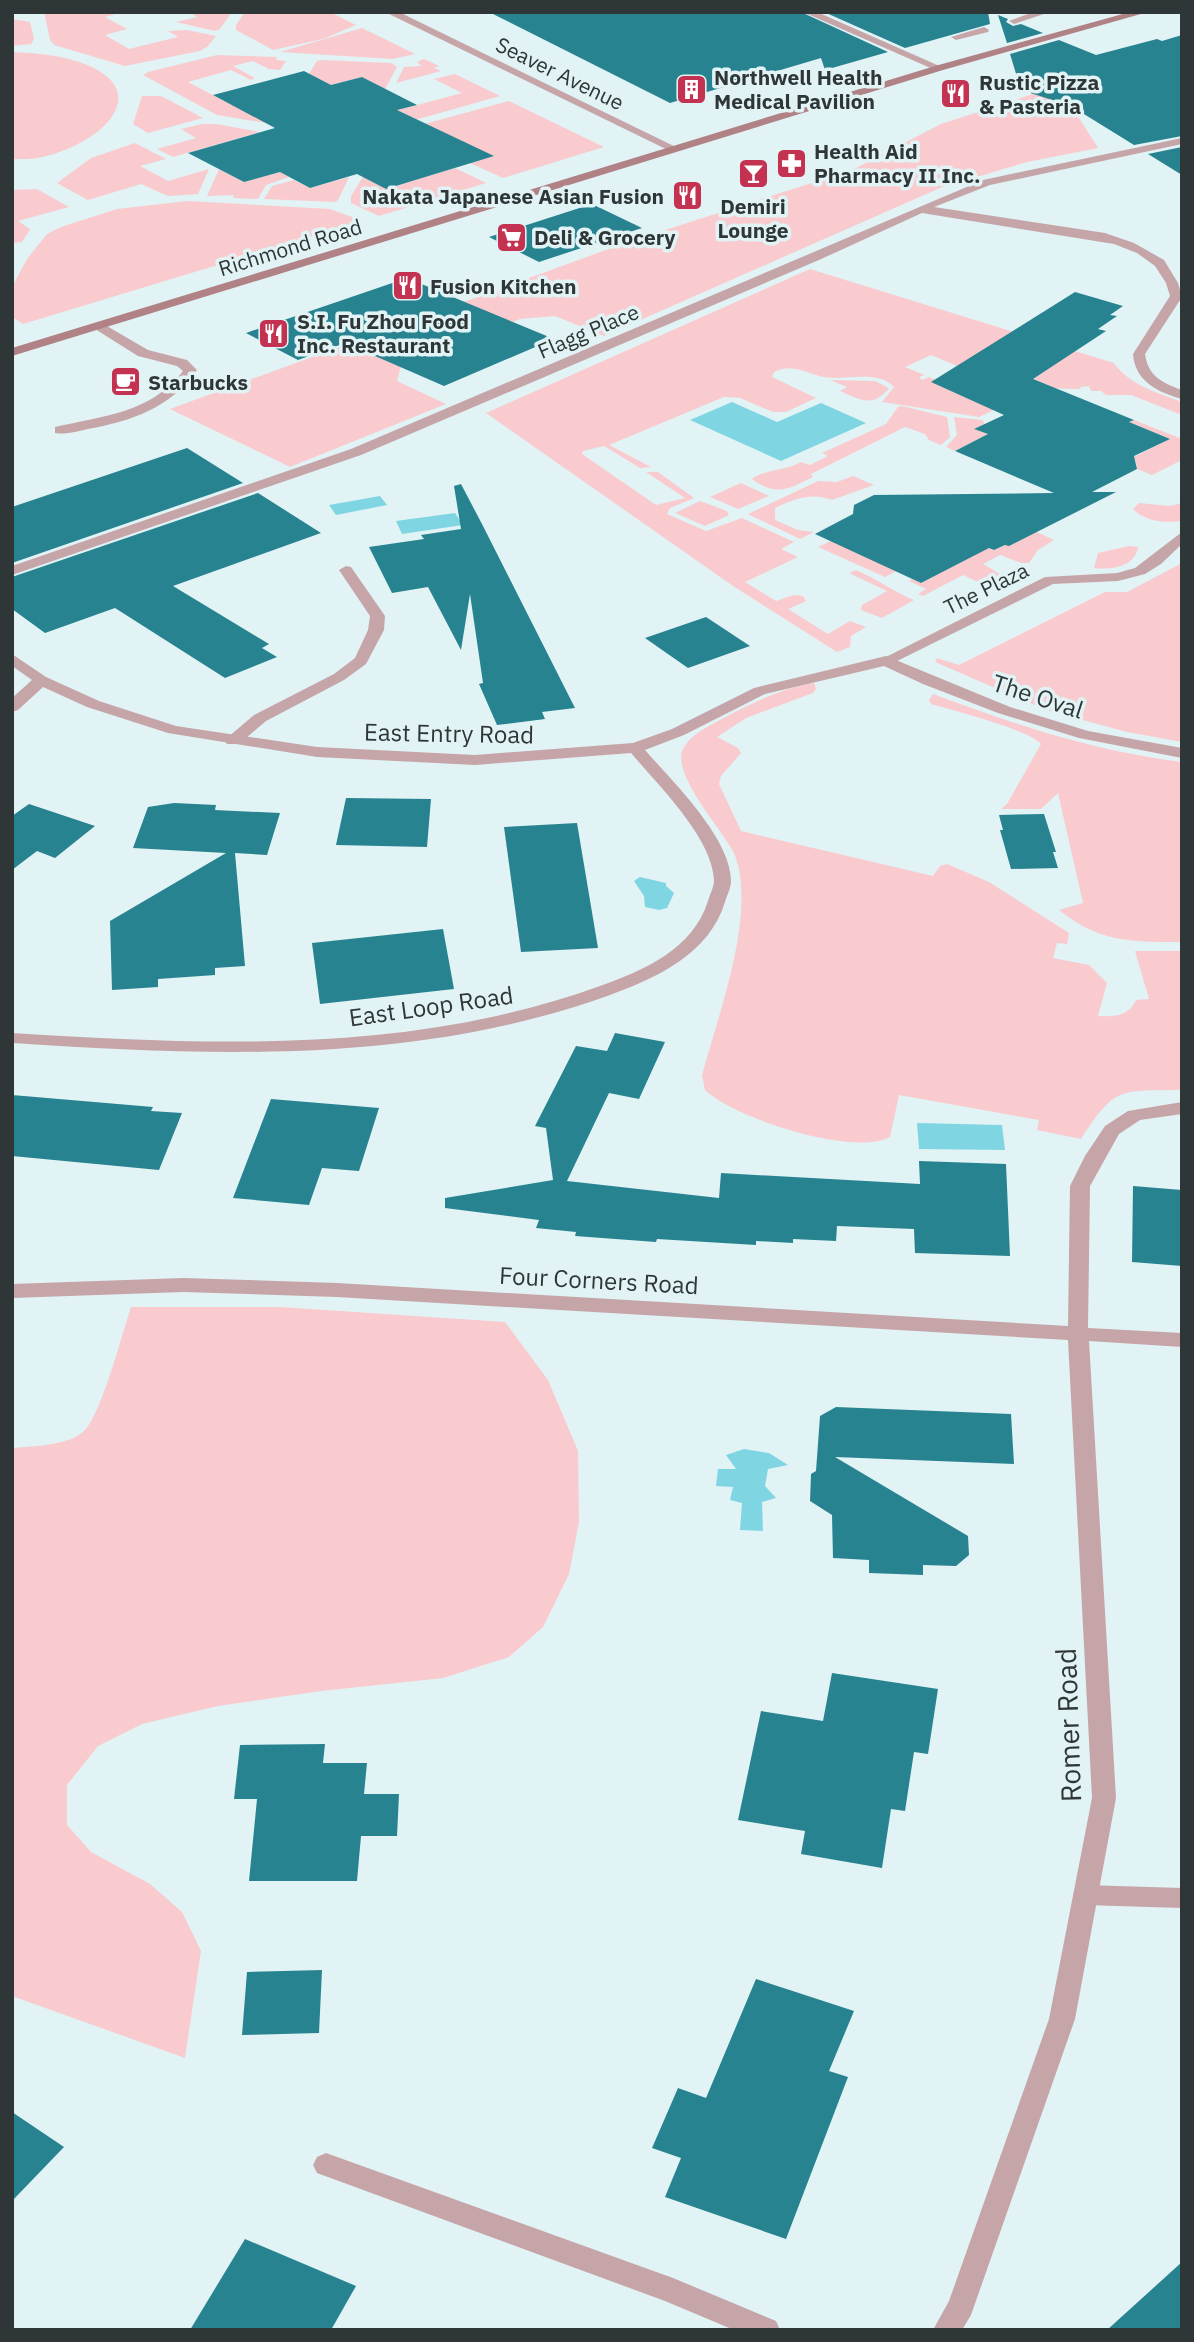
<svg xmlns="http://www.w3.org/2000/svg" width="1194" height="2342" viewBox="0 0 1194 2342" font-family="'IBM Plex Sans',sans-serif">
<rect width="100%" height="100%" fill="#e1f3f5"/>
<g fill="#f9cbce" fill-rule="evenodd">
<polygon points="44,12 123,12 105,17 127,29 105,35 129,49 178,37 168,31 187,30 216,36 207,47 200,51 125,66 54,45 50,40"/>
<polygon points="189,12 232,12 220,29 215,31 176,22 197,17"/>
<polygon points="245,12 330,12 356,25 323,39 273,50 236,30 236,25"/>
<polygon points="12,19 30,22 34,39 31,44 12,46"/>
<polygon points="362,28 415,54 393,59 280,52"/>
<path d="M12,52C37,53 63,55 87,65C140,87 118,124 78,144C65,151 42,159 27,159C22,160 19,158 12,160Z"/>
<polygon points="217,55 277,57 276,60 286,61 280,70 269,69 253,61 233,66 255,78 251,80 231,70 188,82 232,105 265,97 398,104 406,108 462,93 434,79 455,74 500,96 415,120 284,126 217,115 143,75 148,72"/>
<polygon points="424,59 439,66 434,68 441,71 396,83 404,67 421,66 417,62"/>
<polygon points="321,60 391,63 397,67 385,89 362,77 331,85 309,74 317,61"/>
<polygon points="1182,83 1076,113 1098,148 1027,162 940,188 604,336 555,316 520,319 401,366 397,381 446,404 290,467 170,409 625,243 852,170 941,124 1033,94 1062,89"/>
<polygon points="142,96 161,96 203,118 148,133 133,124"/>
<polygon points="509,101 604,147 503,178 470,163 493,156 395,132"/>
<polygon points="202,124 216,124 260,132 173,157 157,149 196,138 181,129"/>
<polygon points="135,143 166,159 140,166 168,181 209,169 198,194 168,196 141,184 88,200 57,183 91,158"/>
<polygon points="455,168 486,183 379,216 351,203 351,196 363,177 386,189"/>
<polygon points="219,169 244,182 280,172 289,177 266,185 258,199 233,198 234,195 207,196"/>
<polygon points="349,177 338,200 335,202 264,199 272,186 294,180 310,188"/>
<polygon points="37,189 69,207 18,221 30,229 22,242 12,243 12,190"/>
<polygon points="187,201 330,209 363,221 23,324 12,317 12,287 27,259 47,234 61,227 117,209"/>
<path d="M810,269L1114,363C1129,385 1158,393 1182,402V415L1131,395H1106L1101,391H1091L1089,386L1080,387L1081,389L1041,388L979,417L882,402L894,387C878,369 844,381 823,377C805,373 793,363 774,372L772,377L816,398L786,412H773L740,398L724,397L609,445L651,467L640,468L604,446L583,451L582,454L656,505L685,498L646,472H658L694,498L670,508L667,514L706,531L742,518L794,542L781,549L798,557L745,582L776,601L794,595L803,596L806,601L788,609L828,634L850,621L866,627L851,636L850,647L837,652L733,586L486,413ZM931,355L976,374L950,386L929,377L922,380L919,377L925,375L905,367Z"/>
<path d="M830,380L875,381L889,388C874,408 860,400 840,391L847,387Z"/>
<path d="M902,406L947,417L950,437L941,445L929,440L925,434L905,427L811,474L813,477C788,489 777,497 752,479C765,469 785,471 801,462L810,465L828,456L822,453L886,424L898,407Z"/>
<polygon points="954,417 983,420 984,424 975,429 988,434 955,451 946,447 957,435"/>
<polygon points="1134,420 1182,439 1182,460 1152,475 1137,469 1136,461 1130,459 1169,439 1129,422"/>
<path d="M853,476L874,485L832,500C811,492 794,499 775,508V520L798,530L814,532L800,539L748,514L818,481L837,482Z"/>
<polygon points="741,483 769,496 738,509 710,497"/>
<polygon points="700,501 727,511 729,515 705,526 675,513"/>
<path d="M1139,503L1170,506L1182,503V521C1165,523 1145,522 1133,509Z"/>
<path d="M1037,532L1054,540L1038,550L1029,563H1021L1000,555L983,564L1005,577V580C991,591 977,581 963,575L923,596L918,594L926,589L909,581L912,579L921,583L973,556L981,545L994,550Z"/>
<polygon points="833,540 896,571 885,577 818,547"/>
<path d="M1129,546L1138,547C1135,567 1111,570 1094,568L1098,553Z"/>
<polygon points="1182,563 1182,742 1127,732 1046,710 935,662 937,658 959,665 1105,592 1127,592"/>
<path d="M856,570C877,579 894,592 914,600L882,618L861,610L862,605L887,591L849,573Z"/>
<path d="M814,683L816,689L813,693L746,718L717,737L738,748L741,753L721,776L719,784L741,831L933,876L940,866L947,864L989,882L1069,933L1067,944L1057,943L1053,958L1089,965L1107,983L1098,1016C1114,1017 1129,1016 1136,1000L1149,999L1135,951H1182V1090C1120,1091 1116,1085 1081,1139L1037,1130L1039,1120L899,1095L890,1137C852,1157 734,1118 705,1090L702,1075C717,1020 745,944 741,888C741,877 738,861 733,851C721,829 671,773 683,749C690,735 707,727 720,720C751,703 780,689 814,683Z"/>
<path d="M933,694C1017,725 1093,751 1182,762V942C1132,942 1100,943 1059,910L1083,903L1058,793L1041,809H1001L1007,804L1041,744C1029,730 953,710 931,704L929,700Z"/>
<path d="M131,1307H280L505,1322L548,1380L578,1451L579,1522L569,1574L543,1627L509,1657L443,1678L321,1691L218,1706L142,1724L98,1746L67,1785V1825L91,1852L150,1884L182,1912L201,1951L185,2058L12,1996V1448C33,1446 70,1446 85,1430C102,1412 122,1334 131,1307Z"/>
</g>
<g fill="#80d5e3">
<polygon points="732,402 777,422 821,403 866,423 781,461 690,420"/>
<polygon points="380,496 387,505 336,515 329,505"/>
<polygon points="455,513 463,525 402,534 396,521"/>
<polygon points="640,877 666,883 666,886 674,893 667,908 659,910 645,907 644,896 634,881"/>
<polygon points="917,1123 1002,1125 1005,1150 919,1149"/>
<polygon points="744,1449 769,1453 788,1465 768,1469 765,1486 776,1498 762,1502 763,1531 740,1530 742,1503 730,1500 733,1487 716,1486 718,1469 736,1469 726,1455"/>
</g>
<g fill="#288390">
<polygon points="489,12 801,12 888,52 825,70 821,58 670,103"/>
<polygon points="824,12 988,12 990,24 905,48"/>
<polygon points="998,15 1008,19 1006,22 1013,26 1021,24 1043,33 1007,43"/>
<polygon points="1182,35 1182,136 1134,145 1071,106 1021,90 1010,54 1059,40 1096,55 1157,39 1162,41"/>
<polygon points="304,71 331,85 362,77 417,105 397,110 494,156 386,189 357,174 310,188 280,172 244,182 188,153 275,128 213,95"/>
<polygon points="1182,147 1182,175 1148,154"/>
<polygon points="592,204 642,228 539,262 489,237"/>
<polygon points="407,278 554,339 444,386 345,343 298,360 246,333"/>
<polygon points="1075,292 1123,306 1110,315 1117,316 1098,329 1106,331 1033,379 1134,420 1129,422 1170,439 1134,456 1137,469 1092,492 1116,492 1009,546 1005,545 994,550 989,548 921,583 815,534 853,514 854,505 874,495 1054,493 955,451 988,434 974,429 1004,415 931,382"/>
<polygon points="187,448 243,483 12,563 12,507"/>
<polygon points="461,484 483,526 575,708 542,712 545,719 497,725 479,684 483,683 470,594 461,650 428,587 392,593 369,547 424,539 421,535 461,529 454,486"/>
<polygon points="258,493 321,533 173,586 269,644 262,648 277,657 225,678 115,608 45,633 12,609 12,577"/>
<polygon points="706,617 750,646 688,668 645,638"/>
<polygon points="346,798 431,799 427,847 336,845"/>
<polygon points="174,803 216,805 215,810 280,813 267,855 235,853 245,966 215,968 215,975 158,979 158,987 112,990 110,921 226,853 133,848 148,807"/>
<polygon points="29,804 95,826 55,858 37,851 12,870 12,816"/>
<polygon points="1044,814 1056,852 1053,852 1058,868 1011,869 1000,830 1003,830 999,815"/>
<polygon points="577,823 598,948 521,952 504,827"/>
<polygon points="443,929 454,989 320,1004 312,943"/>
<polygon points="615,1033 665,1042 639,1099 609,1093 567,1181 719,1198 721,1173 920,1184 919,1161 1006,1164 1010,1256 915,1253 914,1229 837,1226 836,1241 793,1239 793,1243 756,1241 756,1245 657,1239 656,1242 575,1236 576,1232 536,1228 539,1220 445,1208 445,1198 553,1180 546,1128 535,1126 576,1046 607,1051"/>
<polygon points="12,1095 153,1107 151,1111 182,1113 159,1170 12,1156"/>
<polygon points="271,1099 379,1108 359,1171 322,1168 309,1205 233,1198"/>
<polygon points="1133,1186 1182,1190 1182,1266 1132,1262"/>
<polygon points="836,1407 1011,1414 1014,1464 835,1457 968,1536 969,1555 956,1566 923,1565 923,1575 869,1573 869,1560 833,1558 832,1515 810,1501 811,1474 816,1471 820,1416"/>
<polygon points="832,1673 938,1689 928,1754 914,1752 905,1811 891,1809 882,1868 801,1854 805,1831 738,1820 761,1711 823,1721"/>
<polygon points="325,1744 323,1763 367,1763 364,1794 399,1794 397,1836 361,1836 357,1881 249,1881 257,1799 234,1799 240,1745"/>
<polygon points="322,1970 319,2033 242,2035 247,1972"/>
<polygon points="756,1979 854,2011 829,2071 848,2077 786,2239 665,2197 681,2158 652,2148 678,2088 706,2098"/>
<polygon points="12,2112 64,2147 12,2201"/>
<polygon points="245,2239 356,2286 331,2330 190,2330"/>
<polygon points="1182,2262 1182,2330 1107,2330"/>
</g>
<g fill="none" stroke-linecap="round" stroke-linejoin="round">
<g fill="#c6a5a8" fill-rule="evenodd">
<polygon points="1033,12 1050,12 1014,24 1009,21"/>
<polygon points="984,27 989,30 988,32 956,40 951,37"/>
<path d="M100,322L148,350L187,360L197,370C170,408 132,421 88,429C78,431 66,435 55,433V427C103,416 151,413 183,371L177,366L138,356L95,329L94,326Z"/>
<polygon points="1182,532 1182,544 1161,564 1145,574 1118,581 1053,584 891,664 881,664 878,661 1045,577 1117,573 1135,568"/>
<polygon points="346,566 351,567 385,616 384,630 366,664 344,680 266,721 239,744 227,744 225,741 227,738 254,715 334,674 355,658 368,630 370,616 339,570"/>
<polygon points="1085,1885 1182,1888 1182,1908 1085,1905 1076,1902 1073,1895 1076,1888"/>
<polygon points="326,2153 673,2278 776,2321 780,2330 734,2330 665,2301 317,2173 313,2165 317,2157"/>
</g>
<g fill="#c6a5a8" fill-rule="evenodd">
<polygon points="385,12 399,12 682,150 672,152"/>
<polygon points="803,12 817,12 944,68 935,70"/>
<path d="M1182,138V144L990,185L934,207L1105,233L1134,243L1164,260L1178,283L1182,297L1145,354C1148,376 1162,383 1182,390V399C1157,392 1135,381 1133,354L1170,296L1166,283L1155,266L1137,253L1114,244L922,213L819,260L361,455L12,575V566L351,449L983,180Z"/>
<path d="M12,654L46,677L99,701L176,726L317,747L475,755L633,743L672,729L754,688L886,656L1010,707L1088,731L1182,748V758L1079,738L998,713L923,684L884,666L765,694L684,735L645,750C672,781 731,838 731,881C731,888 727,895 725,902C709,954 658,977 610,995C415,1065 216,1056 12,1043V1033C212,1045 409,1055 600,986C645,970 693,949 708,901C710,894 714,887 714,880C712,837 658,785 631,753L475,765L317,757L168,733L87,707L43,687L18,710L12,712V698L32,680L12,666Z"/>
<polygon points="1182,1102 1182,1114 1140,1120 1119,1134 1090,1186 1088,1328 1182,1333 1182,1347 1089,1341 1116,1798 1075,2019 971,2315 962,2330 933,2330 949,2301 1049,2019 1092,1798 1068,1340 337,1297 183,1292 12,1298 12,1284 183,1278 337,1283 1068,1326 1070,1186 1085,1156 1105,1126 1128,1111"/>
</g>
<polygon fill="#b08285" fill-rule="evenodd" points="1130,12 1148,12 943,70 12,356 12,348 935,66"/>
</g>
<defs>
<symbol id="building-square" viewBox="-11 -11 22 22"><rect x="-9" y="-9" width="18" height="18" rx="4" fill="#c33251" stroke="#e1f3f5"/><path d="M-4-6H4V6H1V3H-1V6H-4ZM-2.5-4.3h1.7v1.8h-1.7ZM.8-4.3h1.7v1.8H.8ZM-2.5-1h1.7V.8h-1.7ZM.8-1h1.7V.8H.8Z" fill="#fff"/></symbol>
<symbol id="restaurant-square" viewBox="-11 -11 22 22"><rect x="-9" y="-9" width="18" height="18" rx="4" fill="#c33251" stroke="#e1f3f5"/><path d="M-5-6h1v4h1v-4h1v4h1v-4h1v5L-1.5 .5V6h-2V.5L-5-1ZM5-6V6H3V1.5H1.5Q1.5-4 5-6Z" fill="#fff"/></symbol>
<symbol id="pharmacy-square" viewBox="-11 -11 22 22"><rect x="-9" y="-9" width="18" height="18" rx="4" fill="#c33251" stroke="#e1f3f5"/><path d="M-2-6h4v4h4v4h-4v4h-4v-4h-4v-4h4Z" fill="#fff"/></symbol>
<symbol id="bar-square" viewBox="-11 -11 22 22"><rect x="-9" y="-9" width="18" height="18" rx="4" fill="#c33251" stroke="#e1f3f5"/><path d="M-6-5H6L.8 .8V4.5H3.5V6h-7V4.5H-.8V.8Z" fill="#fff"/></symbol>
<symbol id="supermarket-square" viewBox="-11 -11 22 22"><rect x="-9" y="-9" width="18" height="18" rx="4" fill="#c33251" stroke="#e1f3f5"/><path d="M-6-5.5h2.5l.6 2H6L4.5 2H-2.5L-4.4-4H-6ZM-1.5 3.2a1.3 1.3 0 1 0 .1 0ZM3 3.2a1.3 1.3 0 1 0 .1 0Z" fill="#fff"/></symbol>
<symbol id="cafe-square" viewBox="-11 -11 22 22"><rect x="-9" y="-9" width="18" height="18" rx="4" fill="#c33251" stroke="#e1f3f5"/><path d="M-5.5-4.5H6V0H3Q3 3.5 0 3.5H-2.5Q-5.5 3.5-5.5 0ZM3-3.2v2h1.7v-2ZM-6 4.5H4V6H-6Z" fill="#fff"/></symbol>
</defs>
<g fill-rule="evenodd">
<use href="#building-square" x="674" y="72" width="35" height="35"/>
<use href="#restaurant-square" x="938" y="76" width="35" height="35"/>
<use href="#pharmacy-square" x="774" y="146" width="35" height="35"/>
<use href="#bar-square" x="736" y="156" width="35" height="35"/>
<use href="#restaurant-square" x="670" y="178" width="35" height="35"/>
<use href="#supermarket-square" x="494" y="220" width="35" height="35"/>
<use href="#restaurant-square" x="390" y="268" width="35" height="35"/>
<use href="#restaurant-square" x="256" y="316" width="35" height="35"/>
<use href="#cafe-square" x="108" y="364" width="35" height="35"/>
</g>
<g text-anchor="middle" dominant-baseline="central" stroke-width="7" stroke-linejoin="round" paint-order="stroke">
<g font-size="21" fill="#2f3637" stroke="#e1f3f5">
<text transform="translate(560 73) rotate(26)">Seaver Avenue</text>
<text transform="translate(290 247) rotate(-17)">Richmond Road</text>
<text transform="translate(588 331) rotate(-23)">Flagg Place</text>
<text transform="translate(986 588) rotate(-26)">The Plaza</text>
</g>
<g font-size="21" font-weight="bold" fill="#2f3637" stroke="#e1f3f5" text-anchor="start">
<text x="714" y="77">Northwell Health<tspan x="714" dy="24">Medical Pavilion</tspan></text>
<text x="979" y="82">Rustic Pizza<tspan x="979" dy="24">&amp; Pasteria</tspan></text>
<text x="814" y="151">Health Aid<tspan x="814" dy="24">Pharmacy II Inc.</tspan></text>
<text x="664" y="196" text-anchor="end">Nakata Japanese Asian Fusion</text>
<text x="753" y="206" text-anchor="middle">Demiri<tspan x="753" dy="24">Lounge</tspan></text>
<text x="534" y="237">Deli &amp; Grocery</text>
<text x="430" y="286">Fusion Kitchen</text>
<text x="297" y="321">S.I. Fu Zhou Food<tspan x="297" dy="24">Inc. Restaurant</tspan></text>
<text x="148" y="382">Starbucks</text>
</g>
<g font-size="24" fill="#2f3637" stroke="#e1f3f5">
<text transform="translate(1038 696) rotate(18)">The Oval</text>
<text transform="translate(449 733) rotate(1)">East Entry Road</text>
<text transform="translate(431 1006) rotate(-8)">East Loop Road</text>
<text transform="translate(599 1280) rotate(3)">Four Corners Road</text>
</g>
<g font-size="28" fill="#2f3637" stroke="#e1f3f5">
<text transform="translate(1068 1725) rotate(-92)">Romer Road</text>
</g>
</g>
<rect width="1194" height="2342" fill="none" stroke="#2f3637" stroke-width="28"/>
</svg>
